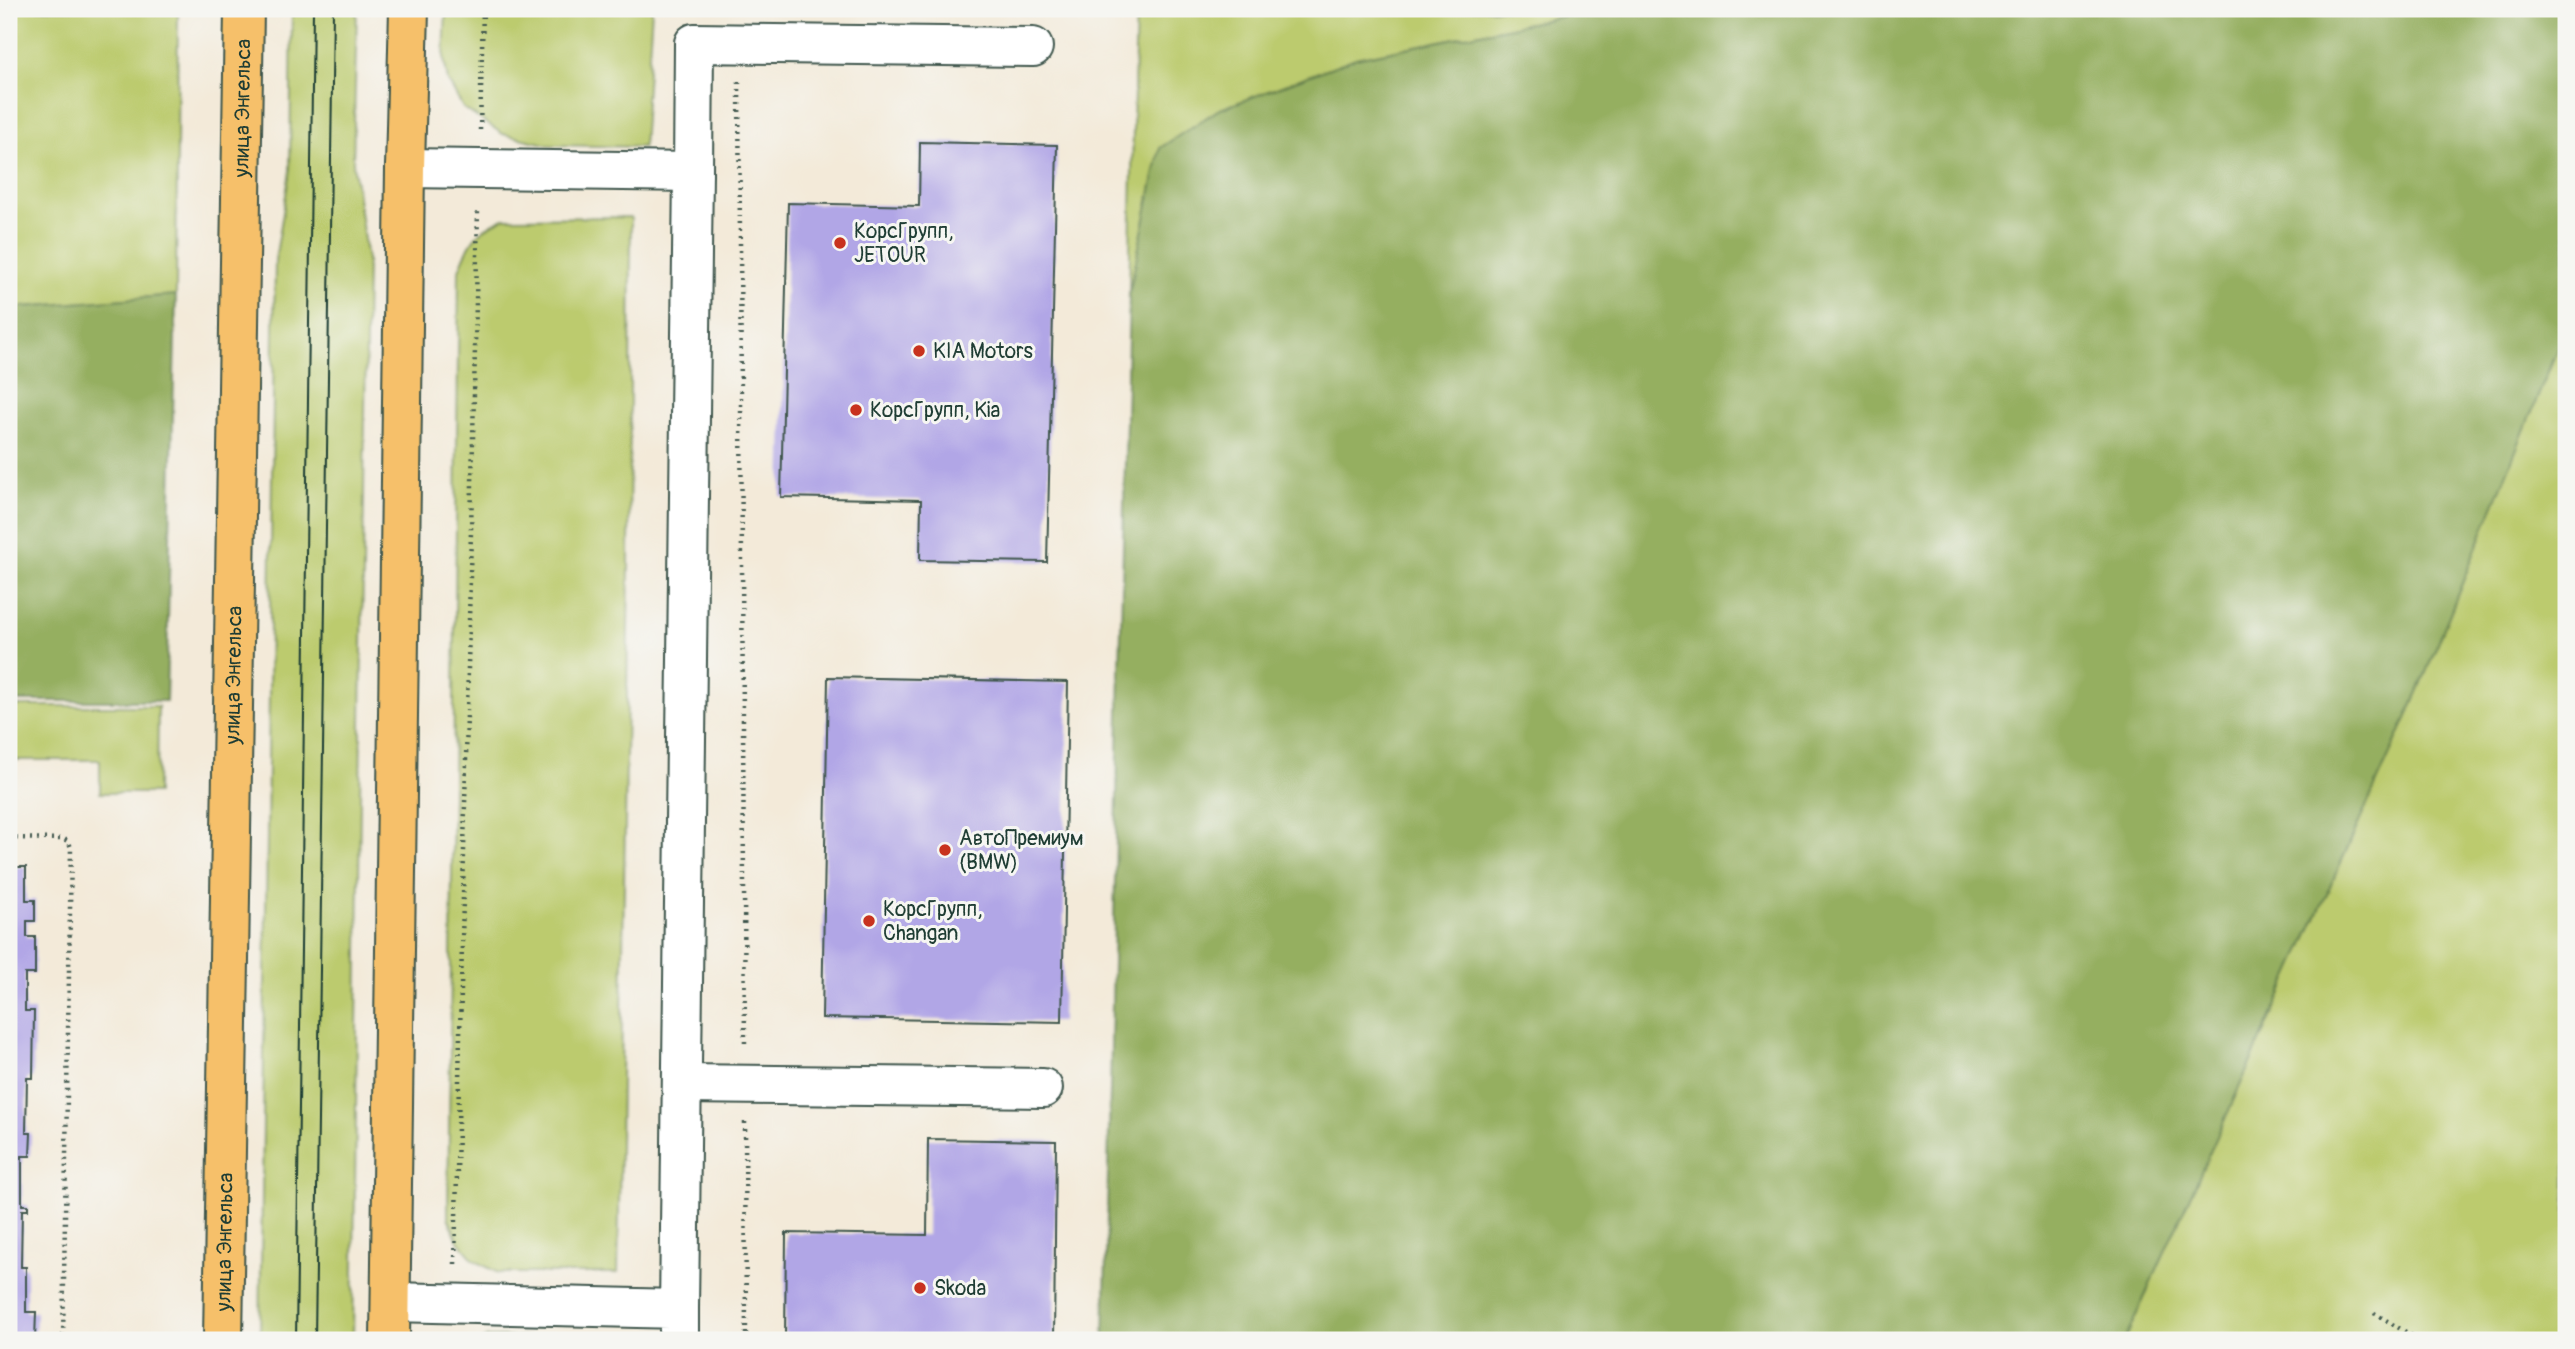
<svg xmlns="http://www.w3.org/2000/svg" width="2575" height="1349" viewBox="0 0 2575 1349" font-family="Pangolin,sans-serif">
<rect width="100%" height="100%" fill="#f6f6f2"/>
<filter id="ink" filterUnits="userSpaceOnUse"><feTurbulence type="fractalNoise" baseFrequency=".0143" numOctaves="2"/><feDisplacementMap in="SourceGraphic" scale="14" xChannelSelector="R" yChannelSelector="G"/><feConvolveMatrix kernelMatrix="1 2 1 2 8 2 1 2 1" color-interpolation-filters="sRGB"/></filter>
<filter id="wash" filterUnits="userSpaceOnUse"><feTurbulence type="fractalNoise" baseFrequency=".00686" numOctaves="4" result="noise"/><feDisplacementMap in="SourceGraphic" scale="28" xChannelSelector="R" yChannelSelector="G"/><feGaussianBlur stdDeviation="1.57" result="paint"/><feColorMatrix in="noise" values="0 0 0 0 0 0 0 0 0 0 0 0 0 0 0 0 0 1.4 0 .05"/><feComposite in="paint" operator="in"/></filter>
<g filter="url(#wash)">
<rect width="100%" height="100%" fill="#f3ead9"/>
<g fill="#bccb6e" stroke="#6e8451" stroke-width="2">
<polygon points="9,9 178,9 176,295 9,308"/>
<polygon points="292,9 357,9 353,163 367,260 353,1340 260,1340 275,260 290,171"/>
<polygon points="446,9 652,9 643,147 549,145 503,134 463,108 448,81 444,59"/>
<polygon points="1136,9 1600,9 1356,58 1218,110 1160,148 1129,294"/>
<path d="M631,217L629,564L618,1273H498L474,1260L458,1241L448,1217L459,270C471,240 474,232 504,218Z"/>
<polygon points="2566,327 2566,1340 2125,1340 2418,692"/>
<polygon points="9,706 158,706 157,793 100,793 100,760 9,760"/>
<polygon points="488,1337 621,1338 621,1340 483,1340"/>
</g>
<g fill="#95af61" stroke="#5a764a" stroke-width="2">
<polygon points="1600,9 2566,9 2566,327 2418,692 2125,1340 1104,1340 1129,294 1160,148 1218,110 1356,58"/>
<polygon points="176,295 166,701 9,701 9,308"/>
</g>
<g id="blocks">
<g fill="#b1a6e6">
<polygon points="920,142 1057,145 1047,562 920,560 921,500 781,497 788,203 919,206"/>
<polygon points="828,677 1068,682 1062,1022 822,1018"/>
<polygon points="9,867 26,867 26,900 35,900 35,921 27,921 27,937 35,937 35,974 25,974 25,1011 34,1011 33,1078 27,1078 26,1133 31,1133 30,1156 22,1156 22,1205 28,1205 28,1210 22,1210 21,1267 26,1267 26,1312 36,1312 35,1340 9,1340"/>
<polygon points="928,1139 1056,1141 1054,1340 785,1340 786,1233 927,1235"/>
</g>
</g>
</g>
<g filter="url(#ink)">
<use href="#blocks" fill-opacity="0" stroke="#3f574d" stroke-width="2"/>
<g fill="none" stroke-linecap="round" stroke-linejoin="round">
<defs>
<g id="minor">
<polyline points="405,168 693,172 679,1309"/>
<polyline points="693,172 694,43 1033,47"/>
<polyline points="682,1084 1043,1088"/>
<polyline points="391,1302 679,1309 679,1340"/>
</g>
<g id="major">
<path id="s1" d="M223,1340L244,9"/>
<polyline points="390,1340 405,168 409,9"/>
</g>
</defs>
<use href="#minor" stroke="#3f574d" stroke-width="42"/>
<use href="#major" stroke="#3f574d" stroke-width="42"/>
<g stroke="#3f574d" stroke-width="4.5" stroke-dasharray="2 5" stroke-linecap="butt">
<polyline points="739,82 745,1047"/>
<polyline points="480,130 483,9"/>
<polyline points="9,838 64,839 69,842 71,848 63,1340"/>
<polyline points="745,1122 746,1340"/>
<polyline points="455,1264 478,209"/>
<polyline points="2374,1313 2419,1340"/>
</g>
<use href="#minor" stroke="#fff" stroke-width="38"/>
<use href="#major" stroke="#f6c06b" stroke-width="38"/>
<g stroke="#1f3d34" stroke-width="2">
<polyline points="296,1340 313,9"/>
<polyline points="315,1340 333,9"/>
</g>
</g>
</g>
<g fill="#c8321e" stroke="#f6f6f2" stroke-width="2.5">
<circle cx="840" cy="243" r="7"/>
<circle cx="919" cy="351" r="7"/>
<circle cx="856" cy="410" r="7"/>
<circle cx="945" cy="850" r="7"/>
<circle cx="869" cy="921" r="7"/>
<circle cx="920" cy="1288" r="7"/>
</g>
<g text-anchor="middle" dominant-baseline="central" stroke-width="6" stroke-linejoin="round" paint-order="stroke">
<g font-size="21" fill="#1f3d34" stroke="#f6f6f2">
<text stroke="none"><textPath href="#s1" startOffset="1232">улица Энгельса</textPath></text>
<text stroke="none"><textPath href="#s1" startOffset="665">улица Энгельса</textPath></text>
<text stroke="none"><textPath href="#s1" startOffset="98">улица Энгельса</textPath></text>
</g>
<g font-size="21" fill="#1f3d34" stroke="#f6f6f2" text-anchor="start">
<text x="854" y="231">КорсГрупп,<tspan x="854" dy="24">JETOUR</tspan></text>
<text x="933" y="351">KIA Motors</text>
<text x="870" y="410">КорсГрупп, Kia</text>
<text x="959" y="838">АвтоПремиум<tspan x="959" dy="24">(BMW)</tspan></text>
<text x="883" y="909">КорсГрупп,<tspan x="883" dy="24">Changan</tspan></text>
<text x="934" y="1288">Skoda</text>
</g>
</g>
<rect width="2575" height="1349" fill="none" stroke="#f6f6f2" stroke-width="35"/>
</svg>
